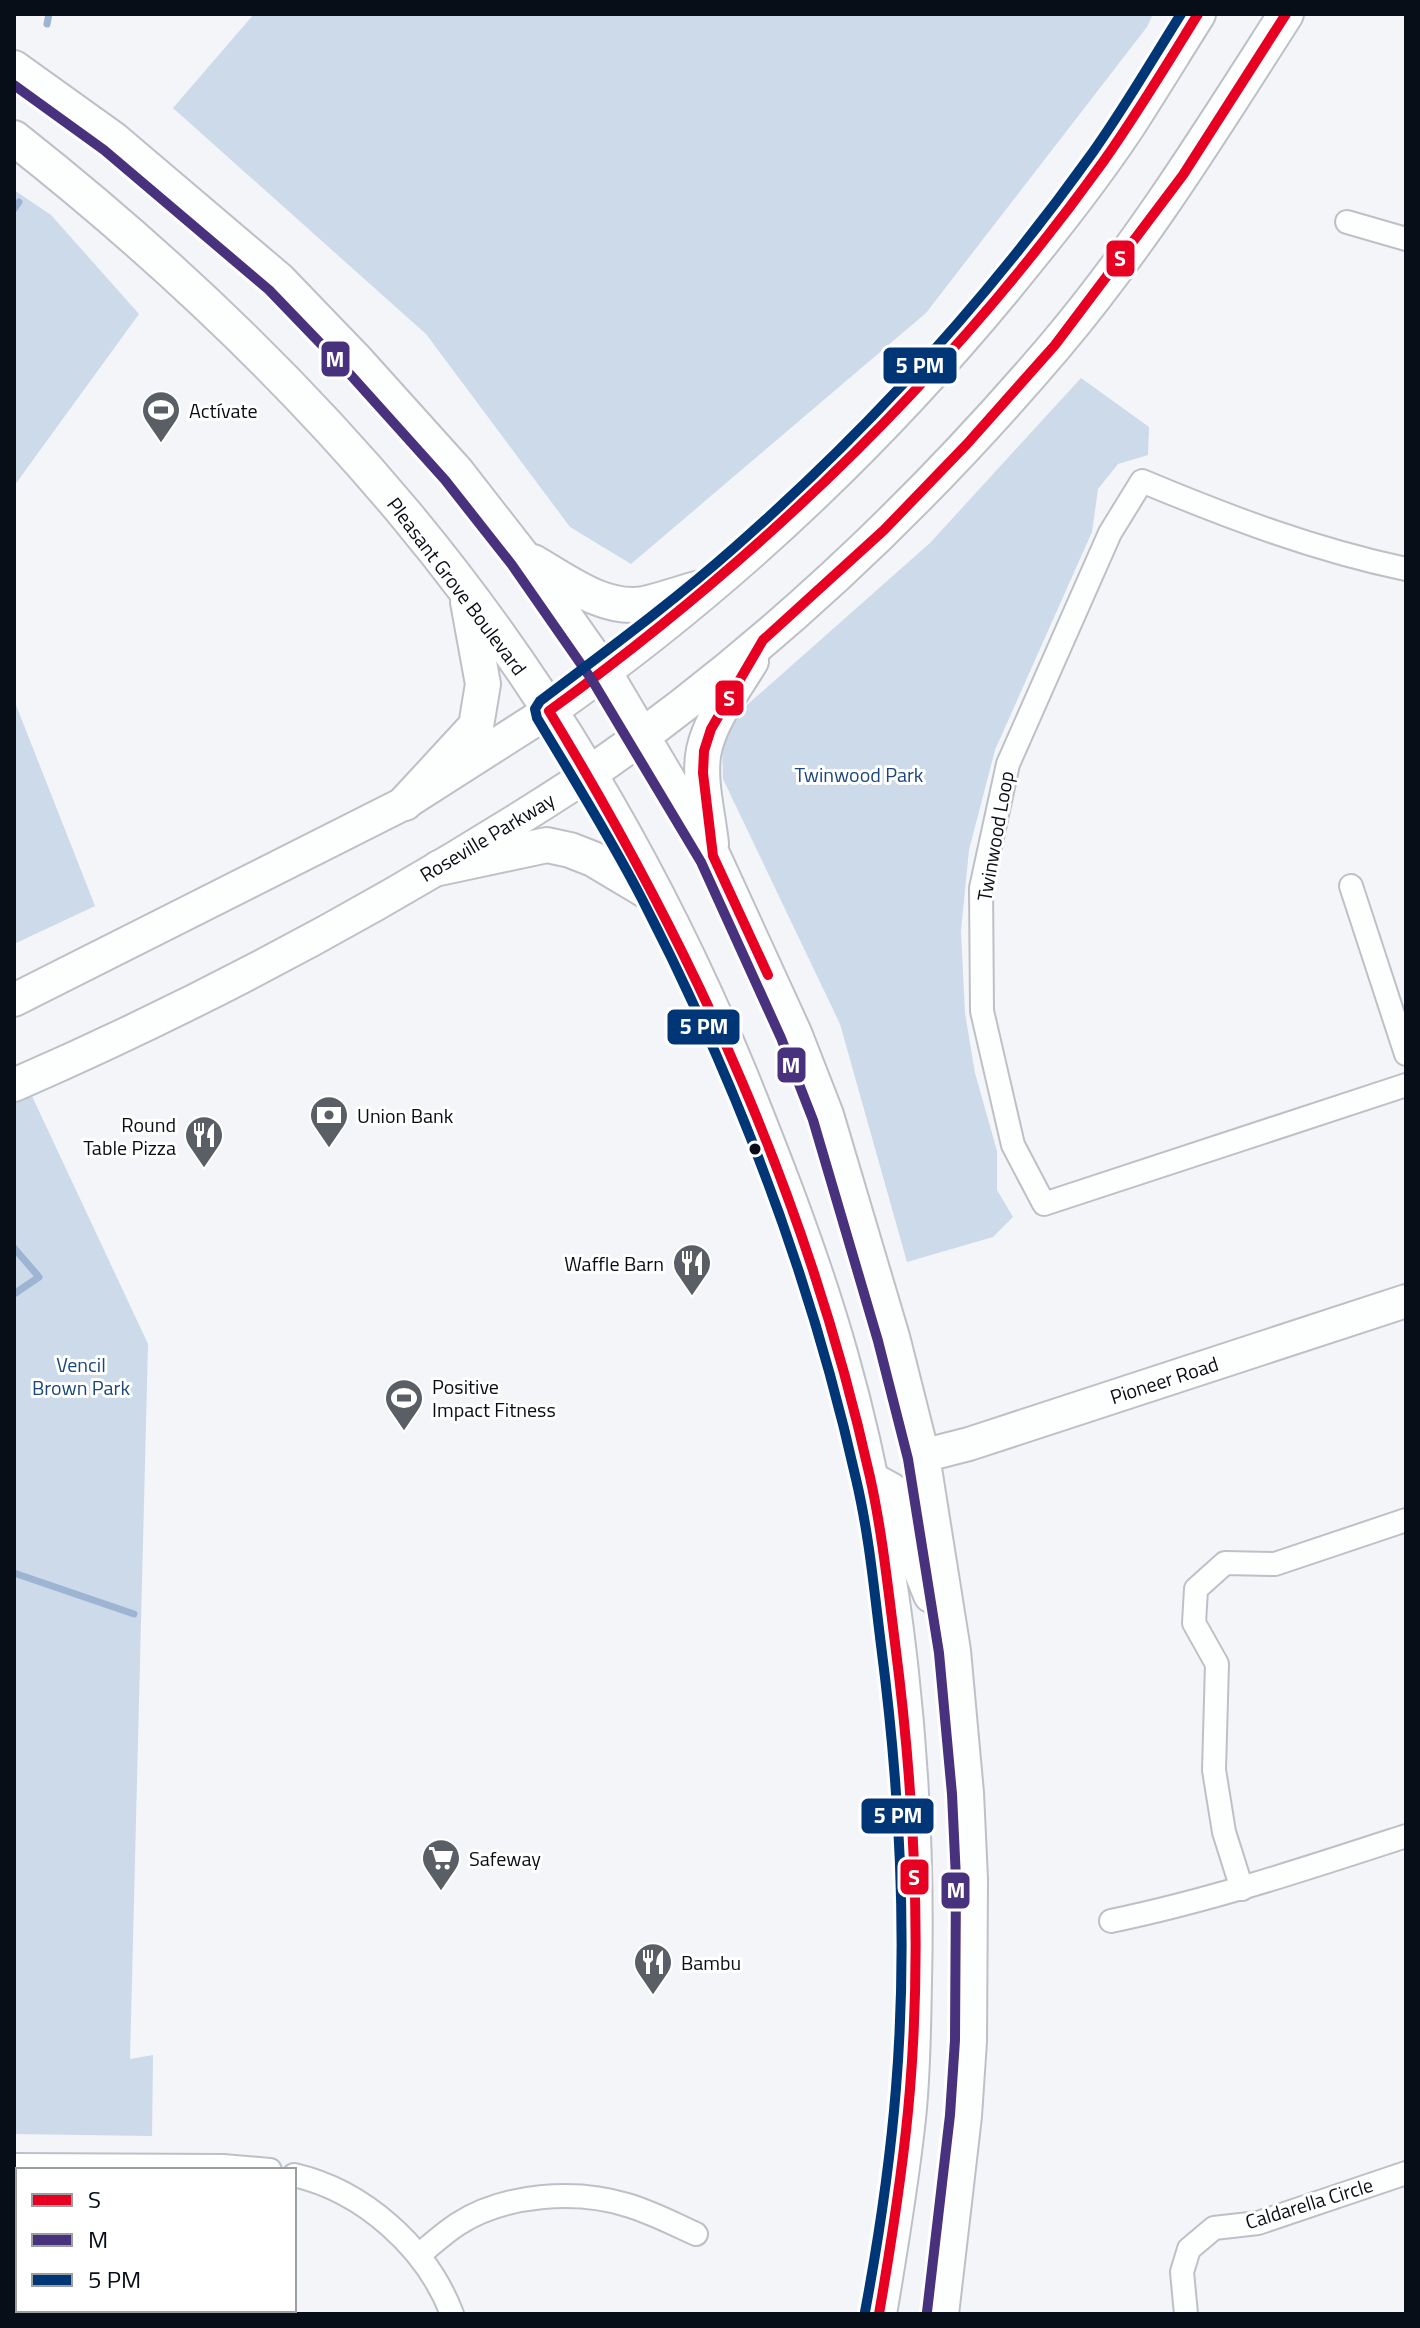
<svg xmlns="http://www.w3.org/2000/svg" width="1420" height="2328" viewBox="0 0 1420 2328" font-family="'Titillium Web',sans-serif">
<rect width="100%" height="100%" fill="#f3f5f8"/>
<g fill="#ccdaea">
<polygon points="254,14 1153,14 1147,27 926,313 631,564 570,527 426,334 173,108"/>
<polygon points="14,190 51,215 139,314 14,486"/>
<polygon points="1081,378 1149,427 1148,455 1118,464 1098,489 1092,532 995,750 969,850 961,931 965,1013 975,1073 997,1151 997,1190 1013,1217 993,1237 907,1262 840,1024 723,779 722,744 739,712 930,543"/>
<polygon points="14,700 95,906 14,944"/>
<polygon points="31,1094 148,1344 130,2059 153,2055 152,2136 14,2134 14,1102"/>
</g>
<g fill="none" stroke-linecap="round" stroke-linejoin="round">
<g stroke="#9db5d2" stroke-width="7">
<polyline points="47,24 49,14"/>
<polyline points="14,209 19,202"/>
<polyline points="14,1248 39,1277 14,1294"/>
<polyline points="14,1573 134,1614"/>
</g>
<defs>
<g id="street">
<polyline points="1347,222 1406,239"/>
<path d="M1406,569C1315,550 1228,517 1142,481L1110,533L1008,764L981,888L982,1011L1013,1145L1044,1204L1406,1085"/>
<polyline points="1351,886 1406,1054"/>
<polyline points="1242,1889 1224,1832 1214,1770 1217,1664 1194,1623 1196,1589 1225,1563 1275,1564 1406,1520"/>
<path d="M1111,1921C1212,1900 1308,1868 1406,1836"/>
<polyline points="14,2165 223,2166 270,2170"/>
<path d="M294,2175C364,2191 427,2248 452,2314"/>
<path d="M419,2255C431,2245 444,2233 458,2224C504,2194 576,2189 627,2205C651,2212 674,2224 696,2234"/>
<polyline points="176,2310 176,2314"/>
<polyline points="1186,2314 1182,2272 1189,2249 1214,2228 1258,2223 1406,2173"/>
</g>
<g id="secondary">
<polyline points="14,1000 405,803 549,711"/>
<path d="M14,1085C214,998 407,893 589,774"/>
<polyline points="922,1456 969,1444 1406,1301"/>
</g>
<g id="primary">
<polyline points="14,68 113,139 279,280 357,361 456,471 523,557 604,672 713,856 794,1033 826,1115 892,1337 922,1456 953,1651 966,1793 970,1879 969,2041 964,2116 941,2314"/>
<path d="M14,138C156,250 290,376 406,515C546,683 658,876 741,1077C778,1169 814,1261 841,1357C897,1555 919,1776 914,1982C913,2027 913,2073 908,2118C901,2184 890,2249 879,2314"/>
<path d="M533,562C566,581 604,611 644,604C663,600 681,593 700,588"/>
<path d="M549,711C730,584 891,431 1029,258C1063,216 1097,172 1127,127C1151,90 1174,52 1198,14"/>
<path d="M589,774C763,654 918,507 1055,346C1142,243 1213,128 1286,14"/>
<polyline points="405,803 476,726 483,684 468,602"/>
<path d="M711,844C708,814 698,779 704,750C711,718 735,688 751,661"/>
<polyline points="439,868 547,845 570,850 593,859 655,896"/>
<polyline points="870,1479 892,1491 904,1512 908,1538 931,1595"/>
</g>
</defs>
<use href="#street" stroke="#bdc1c7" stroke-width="26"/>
<use href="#secondary" stroke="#bdc1c7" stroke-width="36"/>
<use href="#primary" stroke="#bdc1c7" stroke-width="38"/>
<use href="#street" stroke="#fdfefe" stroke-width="22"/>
<use href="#secondary" stroke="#fdfefe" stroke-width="32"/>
<use href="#primary" stroke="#fdfefe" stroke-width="34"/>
<defs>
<g id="bus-1">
<polyline points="768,975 713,856 703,773 704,751 711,729 763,640 884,530 967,444 1055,345 1183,175 1286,14"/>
<path d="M879,2314C892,2239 904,2164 910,2089C922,1941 914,1790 895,1643C888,1588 882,1531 870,1477C808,1199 696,953 549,711C761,557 950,375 1103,162C1137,114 1167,64 1198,14"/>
</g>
<polyline id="bus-2" points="14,85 104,150 269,290 347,371 445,480 512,565 592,680 701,862 781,1038 813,1120 878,1341 908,1459 939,1653 952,1794 956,1879 955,2040 950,2115 927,2312"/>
<path id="bus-3" d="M865,2312C879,2237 890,2163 896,2088C908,1940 900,1791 881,1645C874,1589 869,1534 856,1479C811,1278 737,1083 642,899C610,837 573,778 537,718L535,709L540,701C606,651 673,602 735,547C868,430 990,296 1093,152C1125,107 1152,60 1181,14"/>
</defs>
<use href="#bus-1" stroke="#fff" stroke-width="16"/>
<use href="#bus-2" stroke="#fff" stroke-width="16"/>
<use href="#bus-3" stroke="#fff" stroke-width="16"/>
<use href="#bus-1" stroke="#e80022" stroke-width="10"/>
<use href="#bus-2" stroke="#48327e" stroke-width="10"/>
<use href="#bus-3" stroke="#003676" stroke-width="10"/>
</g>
<defs>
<symbol id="stadium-pin" viewBox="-11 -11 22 30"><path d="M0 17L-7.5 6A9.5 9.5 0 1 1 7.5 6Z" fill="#5a5f66" stroke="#fff"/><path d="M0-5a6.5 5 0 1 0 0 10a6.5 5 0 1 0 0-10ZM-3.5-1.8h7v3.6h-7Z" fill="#fff"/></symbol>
<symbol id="bank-pin" viewBox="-11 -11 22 30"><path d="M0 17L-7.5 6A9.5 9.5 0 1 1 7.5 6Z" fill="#5a5f66" stroke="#fff"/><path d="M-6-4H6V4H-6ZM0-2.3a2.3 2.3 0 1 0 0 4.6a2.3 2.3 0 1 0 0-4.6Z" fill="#fff"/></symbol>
<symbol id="restaurant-pin" viewBox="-11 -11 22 30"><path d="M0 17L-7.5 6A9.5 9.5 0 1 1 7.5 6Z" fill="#5a5f66" stroke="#fff"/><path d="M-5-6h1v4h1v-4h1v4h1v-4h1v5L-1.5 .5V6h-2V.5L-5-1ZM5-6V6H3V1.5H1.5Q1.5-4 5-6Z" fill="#fff"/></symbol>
<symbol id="supermarket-pin" viewBox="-11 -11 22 30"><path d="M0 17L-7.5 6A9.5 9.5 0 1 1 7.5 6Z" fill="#5a5f66" stroke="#fff"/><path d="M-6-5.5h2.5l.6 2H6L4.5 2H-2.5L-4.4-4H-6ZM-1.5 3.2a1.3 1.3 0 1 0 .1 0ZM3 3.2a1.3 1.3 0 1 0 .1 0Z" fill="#fff"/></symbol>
</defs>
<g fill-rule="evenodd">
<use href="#stadium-pin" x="139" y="388" width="44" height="60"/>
<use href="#bank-pin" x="307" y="1093" width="44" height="60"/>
<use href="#restaurant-pin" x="182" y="1113" width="44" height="60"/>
<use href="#restaurant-pin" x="670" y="1241" width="44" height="60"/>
<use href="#stadium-pin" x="382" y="1376" width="44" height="60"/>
<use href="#supermarket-pin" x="419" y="1836" width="44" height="60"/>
<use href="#restaurant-pin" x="631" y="1940" width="44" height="60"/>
</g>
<circle fill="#080e17" stroke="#fff" stroke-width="3" cx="755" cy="1149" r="7"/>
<g text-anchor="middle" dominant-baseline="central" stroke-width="6" stroke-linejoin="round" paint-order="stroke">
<g font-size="20" fill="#080e17" stroke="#fff" text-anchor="start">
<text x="189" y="410">Actívate</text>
<text x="357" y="1115">Union Bank</text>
<text x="176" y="1124" text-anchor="end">Round<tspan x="176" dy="23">Table Pizza</tspan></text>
<text x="664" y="1263" text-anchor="end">Waffle Barn</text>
<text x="432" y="1386">Positive<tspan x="432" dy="23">Impact Fitness</tspan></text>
<text x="469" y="1858">Safeway</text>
<text x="681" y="1962">Bambu</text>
</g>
<g font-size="20" fill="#080e17" stroke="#fff">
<text transform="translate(457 586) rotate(53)">Pleasant Grove Boulevard</text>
<text transform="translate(995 836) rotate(-80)">Twinwood Loop</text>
<text transform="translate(487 837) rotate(-31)">Roseville Parkway</text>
<text transform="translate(1164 1380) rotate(-18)">Pioneer Road</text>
<text transform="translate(1309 2203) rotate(-17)">Caldarella Circle</text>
</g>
<g font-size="20" fill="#1b477b" stroke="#fff">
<text x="859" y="774">Twinwood Park</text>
<text x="81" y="1364">Vencil<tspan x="81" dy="23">Brown Park</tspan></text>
</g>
</g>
<g stroke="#fff" stroke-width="3">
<rect x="1105" y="239" width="31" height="39" rx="8" fill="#e80022"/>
<rect x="320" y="340" width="31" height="38" rx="8" fill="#48327e"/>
<rect x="882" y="346" width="76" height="39" rx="8" fill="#003676"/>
<rect x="714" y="679" width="31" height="38" rx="8" fill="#e80022"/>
<rect x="666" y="1008" width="75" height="38" rx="8" fill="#003676"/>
<rect x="776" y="1046" width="31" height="38" rx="8" fill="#48327e"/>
<rect x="860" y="1797" width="75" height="38" rx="8" fill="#003676"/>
<rect x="899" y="1858" width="31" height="38" rx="8" fill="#e80022"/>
<rect x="940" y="1871" width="31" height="39" rx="8" fill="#48327e"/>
</g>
<g font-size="22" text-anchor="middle" font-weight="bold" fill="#fff">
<text x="1120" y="266">S</text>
<text x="335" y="367">M</text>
<text x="920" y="373">5 PM</text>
<text x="729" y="706">S</text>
<text x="704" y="1034">5 PM</text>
<text x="791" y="1073">M</text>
<text x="898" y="1823">5 PM</text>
<text x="914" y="1885">S</text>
<text x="956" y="1898">M</text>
</g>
<rect width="1420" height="2328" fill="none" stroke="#080e17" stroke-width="32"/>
<rect x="16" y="2168" width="280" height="144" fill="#ffffff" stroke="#9c9fa2" stroke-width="2"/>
<rect x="32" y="2194" width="40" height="12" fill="#e80022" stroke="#9c9fa2" stroke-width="2"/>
<text x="88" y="2208" font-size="24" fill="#080e17">S</text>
<rect x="32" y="2234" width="40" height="12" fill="#48327e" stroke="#9c9fa2" stroke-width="2"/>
<text x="88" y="2248" font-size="24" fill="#080e17">M</text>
<rect x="32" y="2274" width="40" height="12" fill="#003676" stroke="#9c9fa2" stroke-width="2"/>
<text x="88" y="2288" font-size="24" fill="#080e17">5 PM</text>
</svg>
